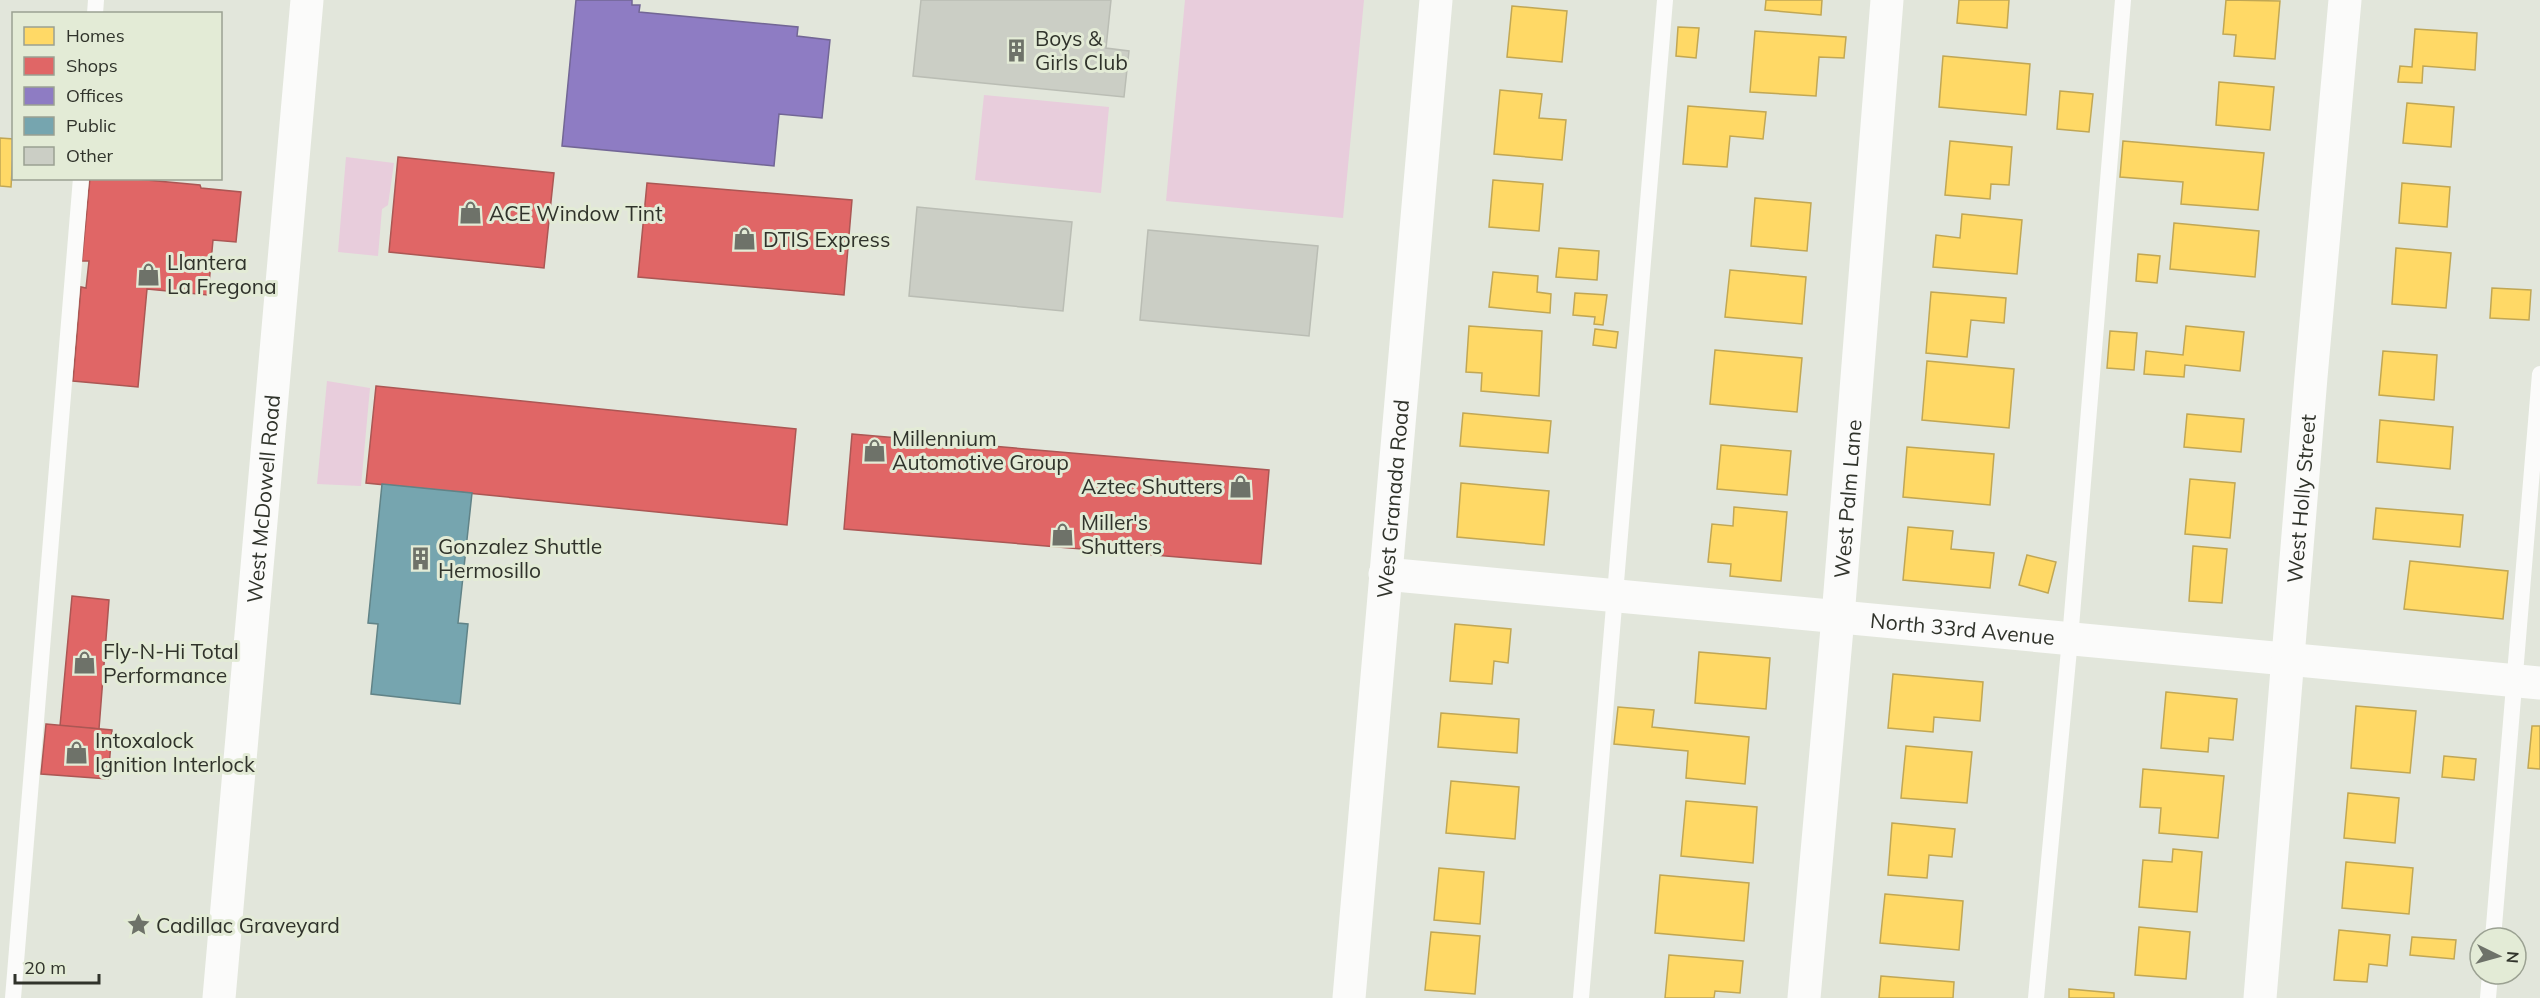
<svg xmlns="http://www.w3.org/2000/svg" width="2540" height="998" viewBox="0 0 2540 998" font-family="Mulish,sans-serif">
<rect width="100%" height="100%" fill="#e2e6db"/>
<g fill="#e8cddc">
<polygon points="1185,0 1364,0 1343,218 1166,201"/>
<polygon points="984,95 1109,107 1101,193 975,180"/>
<polygon points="346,157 394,163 388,205 382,209 378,256 338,252"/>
<polygon points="327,381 370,388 361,486 317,484"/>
</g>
<g fill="#ffd966" stroke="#c1a754" stroke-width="1.5">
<polygon points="1766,0 1822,0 1821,15 1765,10"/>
<polygon points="1959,0 2009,0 2007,28 1957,23"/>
<polygon points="2226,0 2280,1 2275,59 2234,56 2236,35 2223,34"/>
<polygon points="1512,6 1567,11 1562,62 1507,57"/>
<polygon points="1678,27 1699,28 1696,58 1676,56"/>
<polygon points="2415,29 2477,33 2475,70 2423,66 2422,83 2398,82 2400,66 2412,67"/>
<polygon points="1755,31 1846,37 1844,58 1819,57 1816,96 1750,92"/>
<polygon points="1943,56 2030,64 2026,115 1939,107"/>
<polygon points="2219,82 2274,87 2270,130 2216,125"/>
<polygon points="1500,90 1542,94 1539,118 1566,120 1562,160 1494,154"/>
<polygon points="2060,91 2093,94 2089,132 2057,129"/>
<polygon points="2407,103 2454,107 2451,147 2403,143"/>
<polygon points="1688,106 1766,112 1763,139 1730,136 1727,167 1683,164"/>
<polygon points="0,138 14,139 11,187 0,186"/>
<polygon points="1950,141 2012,147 2009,185 1991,184 1990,199 1945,195"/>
<polygon points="2123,141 2264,153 2258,210 2181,204 2183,182 2120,177"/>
<polygon points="1493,180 1543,184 1539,231 1489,227"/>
<polygon points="2402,183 2450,187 2447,227 2399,223"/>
<polygon points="1755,198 1811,203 1807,251 1751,246"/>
<polygon points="1962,214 2022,220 2017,274 1933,267 1936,235 1960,238"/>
<polygon points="2174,223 2259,231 2255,277 2170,269"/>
<polygon points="1559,248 1599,251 1597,280 1556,277"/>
<polygon points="2396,248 2451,253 2446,308 2392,304"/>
<polygon points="2138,254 2160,256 2157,283 2136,281"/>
<polygon points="1730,270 1806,277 1802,324 1725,317"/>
<polygon points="1493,272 1538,276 1537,292 1551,294 1550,313 1489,307"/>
<polygon points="2492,288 2531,290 2529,320 2490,318"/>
<polygon points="1931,292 2006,298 2004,323 1971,320 1967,357 1926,353"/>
<polygon points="1575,293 1607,295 1603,325 1594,324 1595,317 1573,315"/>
<polygon points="1469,326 1542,331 1539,396 1481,391 1482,373 1466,372"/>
<polygon points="2186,326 2244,332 2240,371 2185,365 2184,377 2144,374 2146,351 2183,355"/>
<polygon points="1595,329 1618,332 1616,348 1593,345"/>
<polygon points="2110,331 2137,333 2134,370 2107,368"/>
<polygon points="1715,350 1802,358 1797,412 1710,404"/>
<polygon points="2383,351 2437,355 2434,400 2379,395"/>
<polygon points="1927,361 2014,369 2009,428 1922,420"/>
<polygon points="1463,413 1551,421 1548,453 1460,446"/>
<polygon points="2187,414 2244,419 2241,452 2184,447"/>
<polygon points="2380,420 2453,427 2450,469 2377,462"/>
<polygon points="1721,445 1791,451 1787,495 1717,489"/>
<polygon points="1907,447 1994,454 1990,505 1903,497"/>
<polygon points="2190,479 2235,483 2230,538 2185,534"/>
<polygon points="1461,483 1549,491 1544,545 1457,537"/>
<polygon points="1734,507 1787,512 1781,581 1730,576 1731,564 1708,562 1712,524 1733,526"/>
<polygon points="2376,508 2463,515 2460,547 2373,539"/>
<polygon points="1908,527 1953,531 1951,549 1994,553 1990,588 1903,580"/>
<polygon points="2193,546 2227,549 2222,603 2189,601"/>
<polygon points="2027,555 2056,562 2048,593 2019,585"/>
<polygon points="2410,561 2508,571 2503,619 2404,609"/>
<polygon points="1455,624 1511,629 1508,663 1494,661 1492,684 1450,681"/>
<polygon points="1699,652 1770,658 1766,709 1695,703"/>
<polygon points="1893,674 1983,682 1980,721 1934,717 1933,732 1888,728"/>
<polygon points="2166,692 2237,699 2233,740 2209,738 2208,752 2161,748"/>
<polygon points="2356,706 2416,711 2410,773 2351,768"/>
<polygon points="1618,707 1654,710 1652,727 1749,737 1745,784 1686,778 1688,751 1614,744"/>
<polygon points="1441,713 1519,719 1517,753 1438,747"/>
<polygon points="2532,726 2540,726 2540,769 2528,768"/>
<polygon points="1906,746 1972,752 1967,803 1901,798"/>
<polygon points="2444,756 2476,759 2474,780 2442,777"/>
<polygon points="2143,769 2224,776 2218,838 2159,833 2161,808 2140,807"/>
<polygon points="1451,781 1519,787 1515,839 1446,833"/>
<polygon points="2348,793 2399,798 2395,843 2344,838"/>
<polygon points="1686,801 1757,807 1753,863 1681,856"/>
<polygon points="1892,823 1955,829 1952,857 1929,855 1927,878 1888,875"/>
<polygon points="2173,849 2202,852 2197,912 2139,907 2143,860 2172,862"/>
<polygon points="2346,862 2413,868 2409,914 2342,908"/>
<polygon points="1439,868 1484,872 1480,924 1434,920"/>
<polygon points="1660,875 1749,883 1744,941 1655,933"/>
<polygon points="1885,894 1963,901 1959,950 1880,943"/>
<polygon points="2139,927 2190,932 2186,979 2135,975"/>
<polygon points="2339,930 2390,935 2387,966 2369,964 2367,982 2334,980"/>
<polygon points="1431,932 1480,936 1475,994 1425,990"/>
<polygon points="2412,937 2456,940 2454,959 2410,955"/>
<polygon points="1669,955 1743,961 1740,993 1715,991 1714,998 1665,998"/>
<polygon points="1881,976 1954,982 1953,998 1879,998"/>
<polygon points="2069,989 2114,993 2114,998 2069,998"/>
</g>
<g fill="#e06666" stroke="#ab5754" stroke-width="1.5">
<polygon points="398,157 554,173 544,268 389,252"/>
<polygon points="90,178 125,178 200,185 201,188 241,192 236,242 213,240 208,295 147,289 138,387 73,381 81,287 86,288 89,261 82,261"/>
<polygon points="647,183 852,200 844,295 638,277"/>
<polygon points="376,386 796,429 787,525 366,483"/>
<polygon points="852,434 1269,470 1261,564 844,529"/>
<polygon points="72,596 109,600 99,729 60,726"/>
<polygon points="46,724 112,730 108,779 41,774"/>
</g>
<polygon fill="#8e7cc3" stroke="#726695" stroke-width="1.5" points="576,0 632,0 632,5 640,5 639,12 798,27 797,36 830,40 822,118 779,114 774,166 562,146"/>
<polygon fill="#76a5af" stroke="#618387" stroke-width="1.5" points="382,484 472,493 458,623 468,624 460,704 371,694 378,624 368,623"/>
<g fill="#cbcec5" stroke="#babdb4" stroke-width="1.5">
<polygon points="921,0 1111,0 1106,48 1129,51 1124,97 913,76"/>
<polygon points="917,207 1072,222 1063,311 909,296"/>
<polygon points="1148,230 1318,246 1309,336 1140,320"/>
</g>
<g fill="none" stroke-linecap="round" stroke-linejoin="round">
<g stroke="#fbfbfa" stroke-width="16">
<polyline points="95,14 96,0"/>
<polyline points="2493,938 2540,374"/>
<polyline points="13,998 81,178"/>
<polyline points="1581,998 1665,0"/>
<polyline points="2036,998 2070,639 2123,0"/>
<polyline points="2488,998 2490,974"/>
</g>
<g stroke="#fbfbfa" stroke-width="33">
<path id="s1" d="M1385,574L2540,683"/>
<path id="s2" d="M1349,998L1436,0"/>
<path id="s3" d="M1804,998L1838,617L1887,0"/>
<path id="s4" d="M2260,998L2311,377L2345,0"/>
</g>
<path stroke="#fbfbfa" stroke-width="33" id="s5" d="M219,998L307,0"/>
</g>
<defs>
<symbol id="building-bare" viewBox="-9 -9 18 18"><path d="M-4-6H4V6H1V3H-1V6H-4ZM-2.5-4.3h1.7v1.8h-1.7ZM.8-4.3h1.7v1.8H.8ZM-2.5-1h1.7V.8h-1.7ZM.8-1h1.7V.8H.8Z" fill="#6e7269" stroke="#e3ebd6" stroke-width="2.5" paint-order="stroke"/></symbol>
<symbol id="shop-bare" viewBox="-9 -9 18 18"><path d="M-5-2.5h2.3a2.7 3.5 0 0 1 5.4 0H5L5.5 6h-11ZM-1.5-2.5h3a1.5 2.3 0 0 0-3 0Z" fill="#6e7269" stroke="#e3ebd6" stroke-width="2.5" paint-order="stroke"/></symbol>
<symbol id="sight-bare" viewBox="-9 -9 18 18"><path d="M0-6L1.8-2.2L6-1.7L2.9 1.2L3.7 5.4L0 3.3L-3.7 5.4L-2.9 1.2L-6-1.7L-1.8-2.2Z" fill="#6e7269" stroke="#e3ebd6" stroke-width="2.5" paint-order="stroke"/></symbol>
</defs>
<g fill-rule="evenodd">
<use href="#building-bare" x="1000" y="34" width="33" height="33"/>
<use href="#shop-bare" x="454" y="196" width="33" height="33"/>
<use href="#shop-bare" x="728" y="222" width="33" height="33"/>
<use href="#shop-bare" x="132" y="258" width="33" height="33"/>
<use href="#shop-bare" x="858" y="434" width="33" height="33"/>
<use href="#shop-bare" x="1224" y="470" width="33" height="33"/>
<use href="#shop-bare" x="1046" y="518" width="33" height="33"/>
<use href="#building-bare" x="404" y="542" width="33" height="33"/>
<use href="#shop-bare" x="68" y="646" width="33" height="33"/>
<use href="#shop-bare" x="60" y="736" width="33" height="33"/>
<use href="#sight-bare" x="122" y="908" width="33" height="33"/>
</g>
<g text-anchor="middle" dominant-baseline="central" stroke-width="6" stroke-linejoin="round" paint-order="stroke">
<g font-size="21" fill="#30332b" stroke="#e3ebd6" text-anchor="start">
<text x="1035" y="38">Boys &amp;<tspan x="1035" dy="24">Girls Club</tspan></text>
<text x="489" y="213">ACE Window Tint</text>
<text x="763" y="239">DTIS Express</text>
<text x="167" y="262">Llantera<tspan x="167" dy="24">La Fregona</tspan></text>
<text x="892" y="438">Millennium<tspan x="892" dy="24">Automotive Group</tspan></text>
<text x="1223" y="486" text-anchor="end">Aztec Shutters</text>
<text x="1081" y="522">Miller's<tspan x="1081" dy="24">Shutters</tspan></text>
<text x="438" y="546">Gonzalez Shuttle<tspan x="438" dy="24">Hermosillo</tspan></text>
<text x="103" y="651">Fly-N-Hi Total<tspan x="103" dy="24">Performance</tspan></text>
<text x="95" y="740">Intoxalock<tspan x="95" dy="24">Ignition Interlock</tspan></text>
<text x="156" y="925">Cadillac Graveyard</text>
</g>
<g font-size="21" fill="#30332b" stroke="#e3ebd6">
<text stroke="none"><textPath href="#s5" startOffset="501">West McDowell Road</textPath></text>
<text stroke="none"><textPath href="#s2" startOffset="501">West Granada Road</textPath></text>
<text stroke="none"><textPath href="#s3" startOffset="501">West Palm Lane</textPath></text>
<text stroke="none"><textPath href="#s4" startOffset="501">West Holly Street</textPath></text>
<text stroke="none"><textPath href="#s1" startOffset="580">North 33rd Avenue</textPath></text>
</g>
</g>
<rect x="12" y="12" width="210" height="168" fill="#e3ebd6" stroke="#9ba192" stroke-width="1.5"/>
<rect x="24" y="27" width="30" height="18" fill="#ffd966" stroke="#9ba192" stroke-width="1.5"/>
<text x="66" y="42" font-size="18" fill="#30332b">Homes</text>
<rect x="24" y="57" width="30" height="18" fill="#e06666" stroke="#9ba192" stroke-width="1.5"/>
<text x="66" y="72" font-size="18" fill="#30332b">Shops</text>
<rect x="24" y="87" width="30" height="18" fill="#8e7cc3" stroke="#9ba192" stroke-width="1.5"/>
<text x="66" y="102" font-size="18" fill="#30332b">Offices</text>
<rect x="24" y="117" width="30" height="18" fill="#76a5af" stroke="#9ba192" stroke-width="1.5"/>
<text x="66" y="132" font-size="18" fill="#30332b">Public</text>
<rect x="24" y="147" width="30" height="18" fill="#cbcec5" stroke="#9ba192" stroke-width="1.5"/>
<text x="66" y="162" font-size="18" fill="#30332b">Other</text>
<g transform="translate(2498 956) rotate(95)"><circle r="28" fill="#e3ebd6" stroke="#9ba192" stroke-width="1.5"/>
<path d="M0-4.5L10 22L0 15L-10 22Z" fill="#6e7269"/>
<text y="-9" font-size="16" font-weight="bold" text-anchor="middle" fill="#30332b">N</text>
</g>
<path d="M15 974v9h84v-9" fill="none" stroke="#30332b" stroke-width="3"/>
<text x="24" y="974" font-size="18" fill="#30332b" stroke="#e3ebd6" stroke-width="4.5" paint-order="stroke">20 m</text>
</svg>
